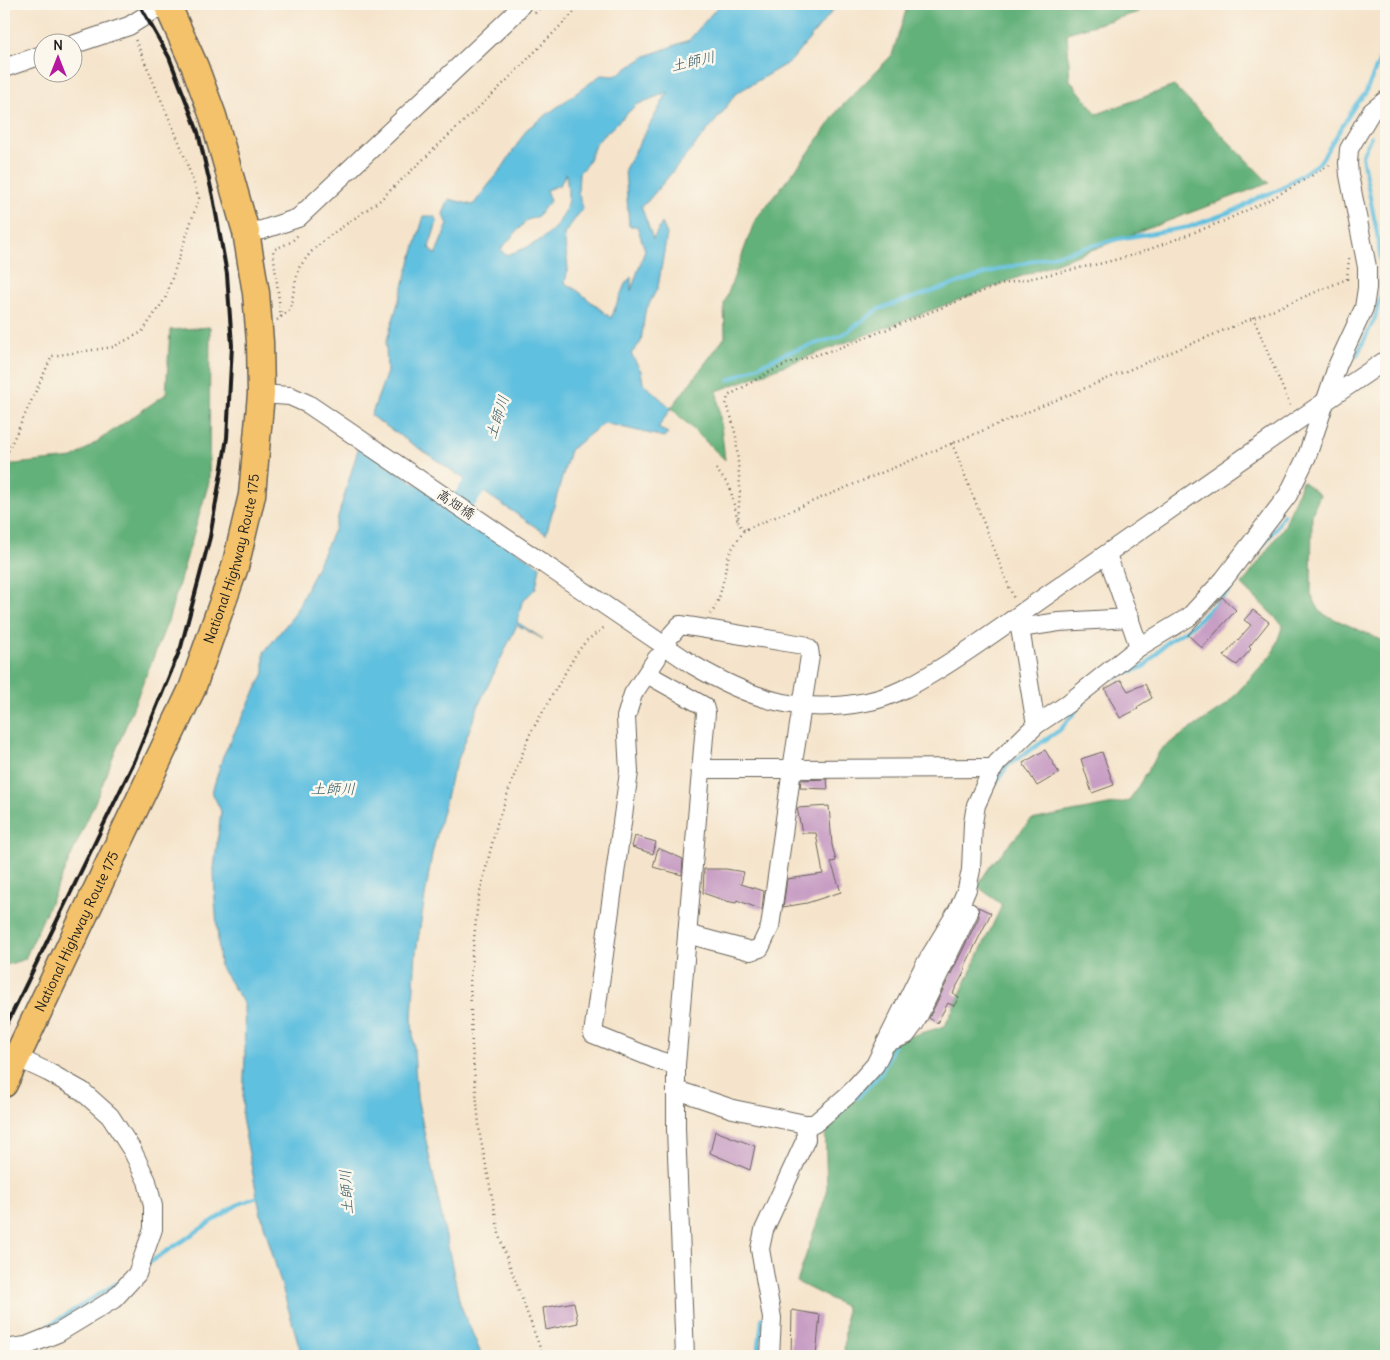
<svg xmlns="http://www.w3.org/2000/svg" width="1390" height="1360" viewBox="0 0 1390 1360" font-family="Delius,'Klee One',sans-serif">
<rect width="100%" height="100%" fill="#fbf7ec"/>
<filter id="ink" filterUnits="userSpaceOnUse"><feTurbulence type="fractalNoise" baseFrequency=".02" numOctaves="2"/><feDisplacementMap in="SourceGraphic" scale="10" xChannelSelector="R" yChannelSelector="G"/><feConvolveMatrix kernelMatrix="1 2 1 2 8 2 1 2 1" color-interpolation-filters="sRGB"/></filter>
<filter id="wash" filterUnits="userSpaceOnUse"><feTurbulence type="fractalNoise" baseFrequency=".0096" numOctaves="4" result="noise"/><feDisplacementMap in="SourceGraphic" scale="20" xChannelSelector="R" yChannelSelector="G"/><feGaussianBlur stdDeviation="1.12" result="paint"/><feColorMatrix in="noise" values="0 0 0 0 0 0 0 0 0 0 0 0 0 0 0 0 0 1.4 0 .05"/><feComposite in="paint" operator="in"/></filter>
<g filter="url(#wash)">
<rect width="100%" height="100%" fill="#f5e4cb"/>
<g fill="#63b17a" stroke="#40664b">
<polygon points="908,4 1136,4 1139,12 1067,33 1070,80 1097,114 1174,86 1269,183 717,391 725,460 671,408 725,337 724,304 755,220 807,155 839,109 892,55"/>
<polygon points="210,327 209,482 168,621 96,800 25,959 4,966 4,465 73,458 166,394 170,330"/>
<polygon points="1302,481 1320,495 1312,514 1311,595 1321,613 1386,642 1386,1356 844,1356 846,1307 797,1282 827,1192 825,1124 887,1043 945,1026 1002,905 977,886 991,865 1031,820 1129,801 1161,749 1225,706 1273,653 1283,625 1242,585 1285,525"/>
</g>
<g fill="#61c0df" stroke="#3e6e7e" fill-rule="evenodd">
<path d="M720,4H836L834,9L791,61L735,94L723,112L647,202L641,206L653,239L662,223L667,234L658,287L645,312L641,342L631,354L641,371L643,383L671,408L658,428L668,433L664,437L604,423L570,450L546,534L371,416L387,372L386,343L424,216H434L437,222L429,247L435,255L448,224L443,214L449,199L473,205L504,165L527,129L601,75L615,76L646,56L689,40ZM668,92L625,169L629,226H637L645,250L631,291V277L625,284L611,318L578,291L565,283L568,268L564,234L583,208L578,192L579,173L587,164L596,143L636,105ZM566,173C567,181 568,189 568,197C566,229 533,248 505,255L501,249L527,220L537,217L550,201L546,190L560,185Z"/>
<polygon points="359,446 540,566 536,588 522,602 517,622 543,639 517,625 480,702 451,778 432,854 416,952 412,1019 417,1097 460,1304 482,1356 302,1356 260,1211 242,1118 245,1056 244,1004 220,966 215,901 214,869 221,811 212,792 223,756 264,673 264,652 294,615 334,530"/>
</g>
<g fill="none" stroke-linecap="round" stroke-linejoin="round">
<g stroke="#61c0df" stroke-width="4">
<polyline points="1357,355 1375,318 1381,294 1381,264 1377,233 1362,156 1371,136"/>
<polyline points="729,380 786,353 841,336 879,309 994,271 1118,239 1189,227 1241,208 1257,198 1279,190 1320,162 1356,104 1365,94 1386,45"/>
<polyline points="1112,678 1144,667 1167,642 1188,629 1227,593 1276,528 1284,514"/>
<polyline points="995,784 1008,765 1060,730 1084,701"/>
<polyline points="857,1098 881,1074 894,1046"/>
<polyline points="814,1147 814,1138 842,1111"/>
<polyline points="147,1264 237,1205 260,1196"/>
<polyline points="37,1333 122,1280"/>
<polyline points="758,1356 762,1318"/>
</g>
<polyline stroke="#61c0df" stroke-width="24" points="446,525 475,485 484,454"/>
</g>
<g id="blocks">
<g fill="#c89ec4">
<polygon points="1222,597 1236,610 1202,648 1188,635"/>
<polygon points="1253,610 1269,622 1249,647 1251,649 1237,665 1224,656 1251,625 1244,620"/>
<polygon points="1121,680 1128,691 1145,684 1152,698 1137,707 1138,709 1120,718 1105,689"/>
<polygon points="1045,750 1059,773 1037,786 1023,763"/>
<polygon points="1102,752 1114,785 1092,793 1081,759"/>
<polygon points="827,779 828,789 800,788 801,780"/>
<polygon points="829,806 832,845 836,861 831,862 841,892 807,903 783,907 787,879 823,874 816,833 802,833 797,808"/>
<polygon points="635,836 656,842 653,854 632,847"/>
<polygon points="658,848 683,859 682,875 653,867"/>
<polygon points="704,869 726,869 744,872 741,884 764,891 762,910 737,900 736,903 726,901 703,893"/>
<polygon points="978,907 991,913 964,968 966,969 953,993 959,997 954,1006 948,1003 937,1023 929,1018 979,917"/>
<polygon points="715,1131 755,1146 750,1170 710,1153"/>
<polygon points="574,1302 578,1323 546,1330 543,1308"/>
<polygon points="792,1310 820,1315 816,1356 791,1356"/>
</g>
</g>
</g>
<g filter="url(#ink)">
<use href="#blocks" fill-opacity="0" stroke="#686259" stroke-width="1"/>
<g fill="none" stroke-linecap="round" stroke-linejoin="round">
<defs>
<g id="minor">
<polyline points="72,45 129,26 164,4"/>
<polyline points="4,68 42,55"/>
<polyline points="246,232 262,230 298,218 512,16 522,4"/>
<path d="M261,394L290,396L308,404L693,665C751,699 798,715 866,702C892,697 913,685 936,671C974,648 1010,621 1046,596C1160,517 1272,437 1386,360"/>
<polyline points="1107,554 1139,647"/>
<polyline points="1012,620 1020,628 1059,622 1130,618"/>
<polyline points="1020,628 1036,725"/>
<polyline points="672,634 680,625 694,627 803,645 809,649 810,656 792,769 700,769"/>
<polyline points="657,658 633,694 626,717 629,772 593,1034 660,1061 676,1065"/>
<polyline points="647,674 704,706 706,713 676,1065 676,1129 685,1356"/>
<polyline points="687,934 751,951 760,948 770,927 792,769 994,768"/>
<polyline points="886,1043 906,1035 915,1023 969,912"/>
<polyline points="677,1090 733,1109 805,1124"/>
<polyline points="4,1349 26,1346 58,1333 114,1299 137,1274 153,1229 153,1206 147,1181 132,1150 110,1116 82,1091 48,1072 16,1057 7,1055"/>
<polyline points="770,1356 772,1318 760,1249 764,1230 806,1139 805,1124 814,1124 848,1095 875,1065 923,968 958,910 967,889 971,870 973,823 976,805 991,772 997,763 1036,725 1066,705 1139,647 1189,617 1224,579 1288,495 1307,456 1338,364 1364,308 1367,288 1367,267 1349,175 1348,163 1349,149 1371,112 1386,100"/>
</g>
<g id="highway">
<path id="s1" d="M4,1084L192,689L235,567L252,495L261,394L260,342L256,293L246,232L213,116L195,67L167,4"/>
</g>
</defs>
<use href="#minor" stroke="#686259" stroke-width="20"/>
<use href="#highway" stroke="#686259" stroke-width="29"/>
<g stroke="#686259" stroke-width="2.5" stroke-dasharray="1 4" stroke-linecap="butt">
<polyline points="535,13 544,4"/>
<polyline points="281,317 273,250 291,242 299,234"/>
<polyline points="1253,317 1291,408"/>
<polyline points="277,320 290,310 298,269 311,252 328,237 379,201 498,89 582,4"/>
<polyline points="952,443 1014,599"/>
<polyline points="4,460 52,356 113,347 142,332 165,299 199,198 180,144 135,39"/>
<polyline points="716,469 730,487 738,522"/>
<polyline points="744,530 738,523 740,487 736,437 732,419 726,405 728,396 764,375 787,364 842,347 999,285 1103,263 1137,254 1224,221 1273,198 1330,165"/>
<path d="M710,614C721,605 724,572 728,558C731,548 739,539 744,530L1347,279L1349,258"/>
<polyline points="543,1356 500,1239 488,1175 480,1136 472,1047 470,978 478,900 497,824 515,773 530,734 576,654 586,641 606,626"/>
</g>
<use href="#minor" stroke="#fff" stroke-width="18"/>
<use href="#highway" stroke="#f4c26a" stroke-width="26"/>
<polyline stroke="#1c1c1c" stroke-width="4" points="4,1030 135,760 181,647 210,537 227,438 232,346 227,274 213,197 198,132 169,57 139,4"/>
</g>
</g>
<g text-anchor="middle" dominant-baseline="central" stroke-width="5" stroke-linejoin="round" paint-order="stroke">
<g font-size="14" fill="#1c1c1c" stroke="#fbf7ec">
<text transform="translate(456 504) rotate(34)">高畑橋</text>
<text stroke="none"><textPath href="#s1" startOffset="574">National Highway Route 175</textPath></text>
<text stroke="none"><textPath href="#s1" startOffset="169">National Highway Route 175</textPath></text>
</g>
<g font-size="15" font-style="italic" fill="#385e6a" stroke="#fbf7ec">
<text transform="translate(693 61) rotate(-13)">土師川</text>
<text transform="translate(497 417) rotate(-72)">土師川</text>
<text x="333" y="788">土師川</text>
<text transform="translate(346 1192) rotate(-93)">土師川</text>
</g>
</g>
<rect width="1390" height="1360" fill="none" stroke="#fbf7ec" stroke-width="20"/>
<g transform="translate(58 58)"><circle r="24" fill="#fbf7ec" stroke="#a29f99"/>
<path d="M0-4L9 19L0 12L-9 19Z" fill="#b5179e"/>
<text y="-8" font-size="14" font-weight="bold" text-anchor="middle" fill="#1c1c1c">N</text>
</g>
</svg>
